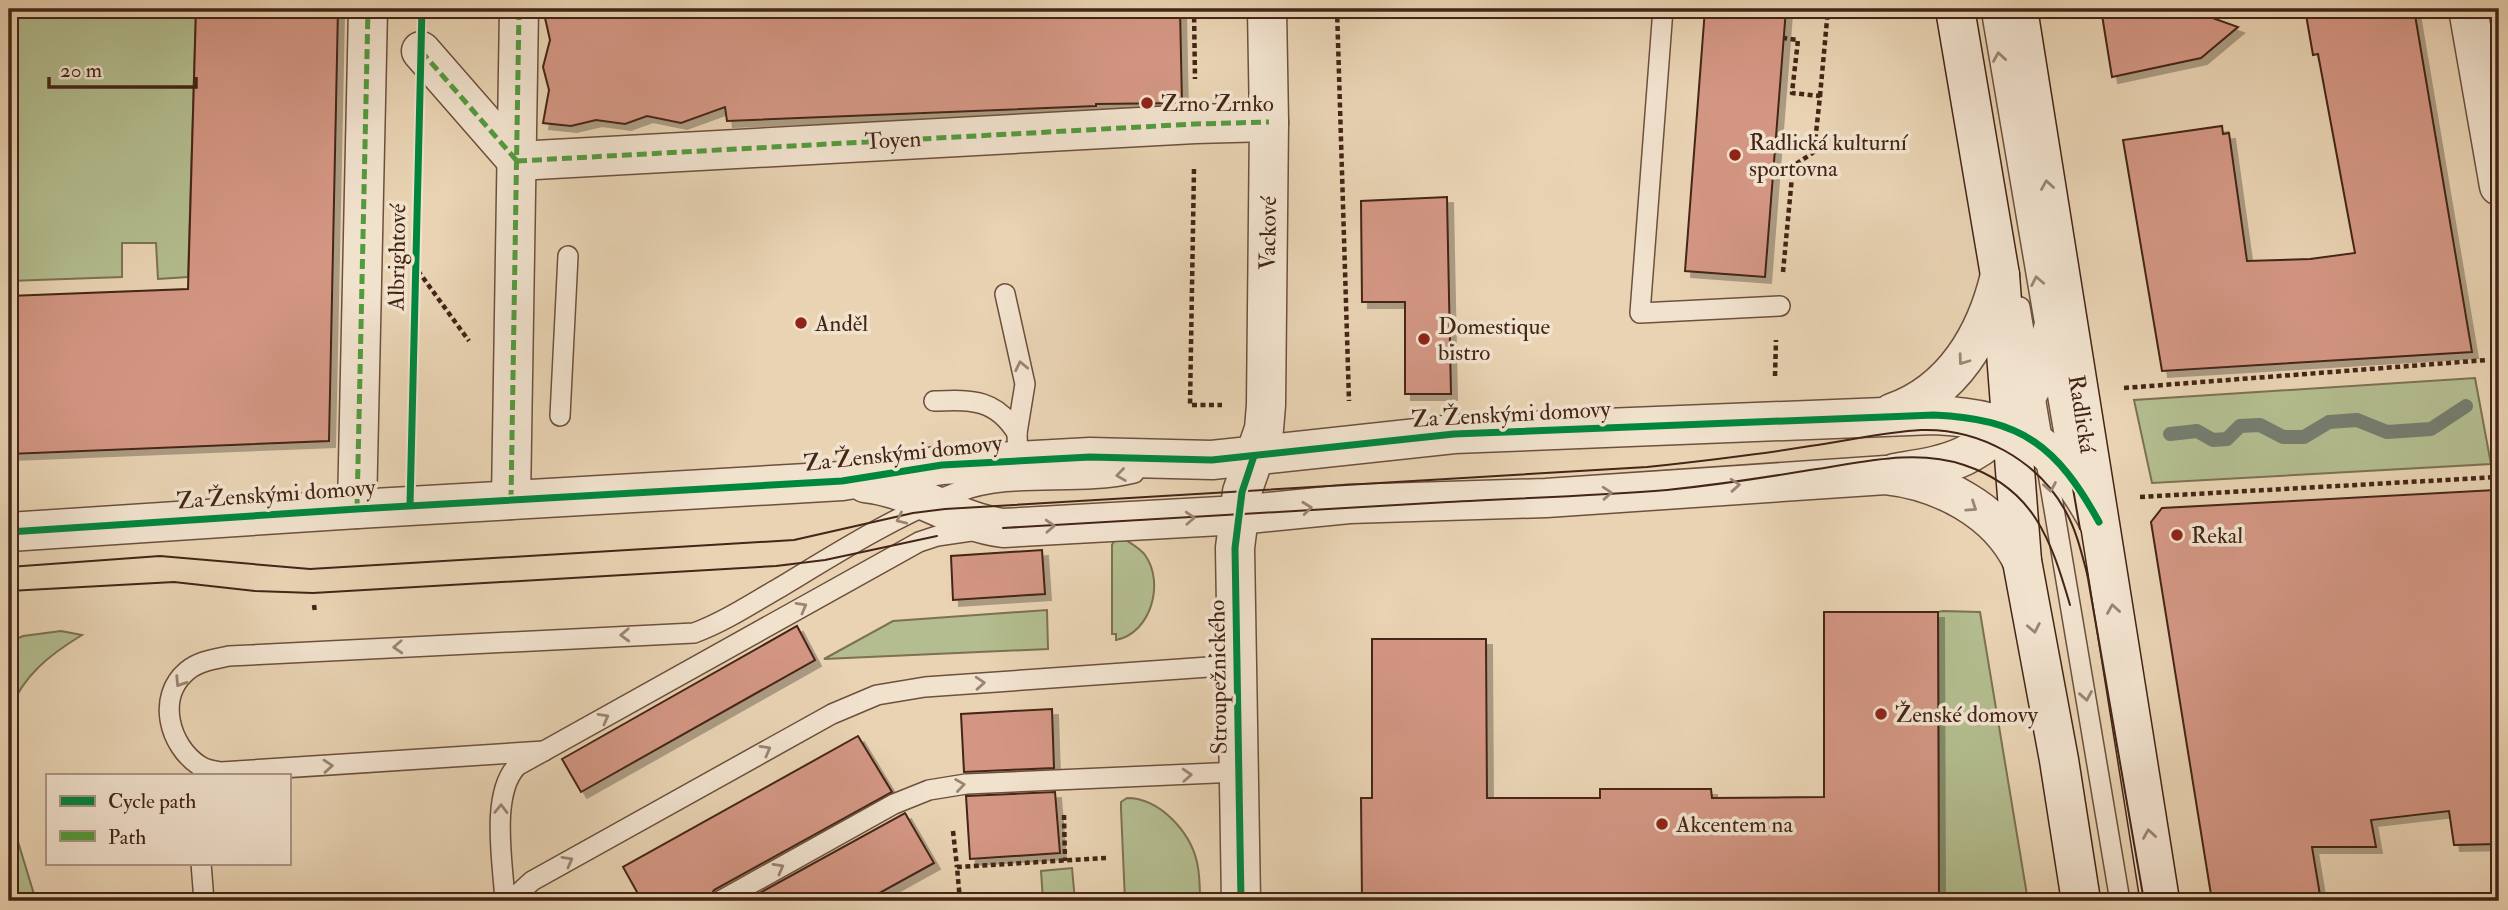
<svg xmlns="http://www.w3.org/2000/svg" width="2508" height="910" viewBox="0 0 2508 910" font-family="'IM FELL Double Pica',serif">
<defs>
<filter id="shadow"><feDropShadow dx="6" dy="6" stdDeviation="0" flood-color="#0004"/></filter>
</defs>
<rect width="100%" height="100%" fill="#e9d3b3"/>
<filter id="stains"><feTurbulence type="fractalNoise" baseFrequency=".00286" numOctaves="4"/><feColorMatrix values="0 0 0 0 .2 0 0 0 0 .09 0 0 0 0 .02 0 0 0 .5 -.17"/></filter>
<radialGradient id="worn" r=".72"><stop offset=".6" stop-color="#630" stop-opacity="0"/><stop offset="1" stop-color="#630" stop-opacity=".3"/></radialGradient>
<g fill="#b3bd8f" stroke="#7c7152" stroke-width="2">
<polygon points="9,9 196,9 188,277 158,279 156,243 122,243 122,277 9,281"/>
<polygon points="2475,378 2491,464 2152,483 2134,400"/>
<path d="M1123,538C1130,543 1140,548 1145,555C1165,583 1151,633 1116,640V634H1112V545L1114,541Z"/>
<polygon points="1047,610 1048,649 824,659 893,621"/>
<polygon points="1943,611 1980,612 2028,901 1939,901 1938,612"/>
<path d="M61,631L82,635C49,655 24,675 9,711V642L23,636Z"/>
<path d="M1127,798C1160,798 1190,832 1197,862C1200,875 1200,888 1200,901H1125L1121,809V802Z"/>
<polygon points="9,812 36,901 17,901 9,874"/>
<polygon points="1072,868 1075,901 1043,901 1041,871"/>
</g>
<g fill="none" stroke-linecap="round" stroke-linejoin="round">
<polyline stroke="#767d6f" stroke-width="14" points="2170,434 2197,431 2213,440 2227,439 2240,426 2260,425 2283,437 2304,437 2329,422 2357,420 2387,432 2431,429 2466,406"/>
</g>
<g fill="#d39683" stroke="#442516" stroke-width="2" filter="url(#shadow)">
<polygon points="196,9 338,9 329,441 9,454 9,296 188,289"/>
<polygon points="543,9 668,9 668,11 733,9 1180,9 1182,103 1096,104 1096,106 727,121 725,107 681,123 647,116 625,124 596,120 571,126 543,123 549,90 543,67 550,40"/>
<polygon points="1705,9 1786,9 1765,277 1685,271"/>
<polygon points="2101,9 2202,9 2204,15 2238,27 2201,58 2112,77"/>
<polygon points="2305,9 2414,9 2472,352 2162,371 2123,140 2222,126 2223,134 2229,133 2247,261 2310,259 2355,253 2318,54 2313,55"/>
<polygon points="1447,197 1451,394 1405,394 1405,302 1362,302 1361,201"/>
<polygon points="2495,490 2499,516 2499,844 2454,845 2449,811 2371,820 2376,847 2312,847 2321,901 2212,901 2151,522 2162,508"/>
<polygon points="1042,550 1045,594 953,600 951,556"/>
<polygon points="1824,612 1938,612 1939,901 1362,901 1361,798 1372,798 1372,639 1486,639 1487,798 1600,798 1600,789 1711,789 1712,798 1824,797"/>
<polygon points="797,626 815,660 581,792 562,759"/>
<polygon points="1052,709 1054,768 964,772 961,714"/>
<polygon points="858,736 892,792 714,890 708,901 642,901 623,867"/>
<polygon points="1055,792 1060,853 970,859 966,796"/>
<polygon points="905,813 934,863 865,901 745,901"/>
</g>
<g fill="none" stroke-linecap="round" stroke-linejoin="round">
<defs>
<g id="lane">
<polyline points="1663,9 1640,313 1780,306"/>
<polyline points="1991,9 2044,320"/>
<polyline points="1005,294 1025,384 1017,433 1018,460"/>
<polyline points="2020,307 2120,901"/>
<polyline points="2051,357 2070,469"/>
<path d="M934,401C971,400 995,398 1017,433"/>
<polyline points="560,416 568,256"/>
<path d="M544,751L221,772C214,771 206,770 200,766C169,746 156,697 187,671C199,661 215,659 229,656L694,633C724,622 751,604 779,588C837,553 895,516 958,492C1014,471 1076,487 1134,473"/>
<polyline points="201,863 204,901"/>
<path d="M505,901C503,864 490,794 517,766L919,542L937,536L978,530"/>
<polyline points="514,901 520,892 532,881 832,714 877,695 925,687 1237,665"/>
<polyline points="720,901 894,804 929,790 966,784 1238,772"/>
</g>
<g id="street">
<polyline points="2468,9 2499,186"/>
<polyline points="421,51 517,161"/>
<polyline points="517,161 1195,124 1269,122"/>
<path d="M1892,413C1953,392 1986,335 2000,275"/>
<path d="M1895,473C1918,469 1943,466 1964,456C2027,425 2052,354 2060,289"/>
<path d="M865,483C915,488 954,522 1003,528L1239,515L1349,504L1546,498L1886,475C1941,481 1998,511 2022,561"/>
<polyline points="511,500 519,9"/>
<polyline points="357,509 368,9"/>
<path d="M9,532L357,509L842,481L942,465L1090,457L1212,460L1454,434L1934,415C2022,419 2057,446 2099,522"/>
<polyline points="1241,901 1235,548 1242,492 1264,429 1266,405 1269,122 1267,9"/>
</g>
<g id="secondary">
<polyline points="1955,9 2000,275 2022,561 2059,760 2081,901"/>
<polyline points="2018,9 2160,901"/>
</g>
</defs>
<use href="#lane" stroke="#6d503d" stroke-width="22"/>
<use href="#street" stroke="#6d503d" stroke-width="41"/>
<use href="#secondary" stroke="#442516" stroke-width="41"/>
<g stroke="#442516" stroke-width="4.5" stroke-dasharray="5 3.5" stroke-linecap="butt">
<polyline points="1194,9 1195,79"/>
<polyline points="1337,9 1349,401"/>
<polyline points="1820,96 1828,9"/>
<polyline points="1194,169 1190,405 1222,405"/>
<polyline points="408,257 469,341"/>
<polyline points="1783,272 1793,166 1814,152 1820,96 1792,93 1798,40 1784,38"/>
<polyline points="1775,376 1776,340"/>
<polyline points="2124,388 2487,360"/>
<polyline points="2140,497 2499,477"/>
<polyline points="314,605 315,612"/>
<polyline points="1064,815 1065,861"/>
<polyline points="953,831 957,867"/>
<polyline points="960,901 957,867 1106,858"/>
</g>
<use href="#lane" stroke="#f1e2ce" stroke-width="19"/>
<use href="#street" stroke="#f1e2ce" stroke-width="38"/>
<use href="#secondary" stroke="#f1e2ce" stroke-width="38"/>
<g stroke="#442516" stroke-width="2">
<polyline points="2071,477 2080,529"/>
<path d="M1003,528C1151,520 1299,511 1448,502C1521,498 1594,496 1667,490C1715,485 1762,478 1810,470C1859,463 1915,448 1964,465C2034,488 2051,540 2070,605"/>
<path d="M9,567L160,556L310,569L794,540L913,513L945,509L1647,467C1702,461 1756,455 1810,446C1847,441 1884,432 1921,430C1979,428 2038,460 2066,512C2077,532 2082,555 2088,577"/>
<polyline points="2086,567 2144,901"/>
<polyline points="9,591 174,582 255,591 313,593 776,566 825,560 937,536"/>
</g>
<g stroke="#549b3d" stroke-width="5" stroke-dasharray="10 5" stroke-linecap="butt">
<polyline points="421,51 517,161"/>
<polyline points="517,161 1195,124 1269,122"/>
<polyline points="511,500 519,9"/>
<polyline points="357,509 368,9"/>
</g>
<defs>
<g id="cycleway">
<polyline points="410,505 422,9"/>
<path d="M9,532L357,509L842,481L942,465L1090,457L1212,460L1454,434L1934,415C2022,419 2057,446 2099,522"/>
<polyline points="1241,901 1235,548 1242,492 1254,456"/>
</g>
</defs>
<use href="#cycleway" stroke="#f1e2ce" stroke-width="11"/>
<use href="#cycleway" stroke="#00873e" stroke-width="7"/>
</g>
<defs><path id="oneway-chevron" d="M-2-3.5L2.5 0L-2 3.5" fill="none" stroke-width="1.6" stroke-linecap="round" stroke-linejoin="round" transform="scale(1.75)"/></defs>
<g stroke="#9a8472">
<use href="#oneway-chevron" transform="translate(1999 57) rotate(-99)"/>
<use href="#oneway-chevron" transform="translate(2047 185) rotate(-99)"/>
<use href="#oneway-chevron" transform="translate(2037 281) rotate(-101)"/>
<use href="#oneway-chevron" transform="translate(1963 360) rotate(126)"/>
<use href="#oneway-chevron" transform="translate(1021 366) rotate(-102)"/>
<use href="#oneway-chevron" transform="translate(1121 475) rotate(172)"/>
<use href="#oneway-chevron" transform="translate(1735 485) rotate(-4)"/>
<use href="#oneway-chevron" transform="translate(2050 487) rotate(80)"/>
<use href="#oneway-chevron" transform="translate(1607 493) rotate(-4)"/>
<use href="#oneway-chevron" transform="translate(1972 507) rotate(34)"/>
<use href="#oneway-chevron" transform="translate(1307 508) rotate(-6)"/>
<use href="#oneway-chevron" transform="translate(1190 518) rotate(-3)"/>
<use href="#oneway-chevron" transform="translate(901 519) rotate(155)"/>
<use href="#oneway-chevron" transform="translate(1050 526) rotate(-3)"/>
<use href="#oneway-chevron" transform="translate(802 607) rotate(-29)"/>
<use href="#oneway-chevron" transform="translate(2113 609) rotate(-99)"/>
<use href="#oneway-chevron" transform="translate(2034 628) rotate(79)"/>
<use href="#oneway-chevron" transform="translate(625 635) rotate(178)"/>
<use href="#oneway-chevron" transform="translate(398 647) rotate(177)"/>
<use href="#oneway-chevron" transform="translate(180 682) rotate(123)"/>
<use href="#oneway-chevron" transform="translate(980 683) rotate(-4)"/>
<use href="#oneway-chevron" transform="translate(2086 696) rotate(80)"/>
<use href="#oneway-chevron" transform="translate(604 718) rotate(-29)"/>
<use href="#oneway-chevron" transform="translate(766 750) rotate(-29)"/>
<use href="#oneway-chevron" transform="translate(328 766) rotate(-4)"/>
<use href="#oneway-chevron" transform="translate(1187 775) rotate(-3)"/>
<use href="#oneway-chevron" transform="translate(960 785) rotate(-8)"/>
<use href="#oneway-chevron" transform="translate(501 809) rotate(-89)"/>
<use href="#oneway-chevron" transform="translate(2149 834) rotate(-99)"/>
<use href="#oneway-chevron" transform="translate(568 861) rotate(-29)"/>
<use href="#oneway-chevron" transform="translate(779 868) rotate(-29)"/>
</g>
<g fill="#8f2418" stroke="#f1e2ce" stroke-width="2.5">
<circle cx="1147" cy="103" r="7"/>
<circle cx="1735" cy="155" r="7"/>
<circle cx="801" cy="323" r="7"/>
<circle cx="1424" cy="339" r="7"/>
<circle cx="2177" cy="535" r="7"/>
<circle cx="1881" cy="714" r="7"/>
<circle cx="1662" cy="824" r="7"/>
</g>
<g text-anchor="middle" dominant-baseline="central" stroke-width="7" stroke-linejoin="round" paint-order="stroke">
<g font-size="23" fill="#442516" stroke="#f1e2ce" text-anchor="start">
<text x="1161" y="103">Zrno Zrnko</text>
<text x="1749" y="142">Radlická kulturní<tspan x="1749" dy="26">sportovna</tspan></text>
<text x="815" y="323">Anděl</text>
<text x="1438" y="326">Domestique<tspan x="1438" dy="26">bistro</tspan></text>
<text x="2191" y="535">Rekal</text>
<text x="1895" y="714">Ženské domovy</text>
<text x="1676" y="824">Akcentem na</text>
</g>
<g font-size="23" fill="#442516" stroke="#f1e2ce">
<text transform="translate(893 140) rotate(-3)">Toyen</text>
<text transform="translate(1268 233) rotate(-89)">Vackové</text>
<text transform="translate(397 257) rotate(-89)">Albrightové</text>
<text transform="translate(1511 414) rotate(-3)">Za Ženskými domovy</text>
<text transform="translate(2082 414) rotate(81)">Radlická</text>
<text transform="translate(903 453) rotate(-6)">Za Ženskými domovy</text>
<text transform="translate(276 494) rotate(-4)">Za Ženskými domovy</text>
<text transform="translate(1218 677) rotate(-91)">Stroupežnického</text>
</g>
</g>
<rect width="2508" height="910" fill="none" stroke="#e9d3b3" stroke-width="35"/>
<rect x="10" y="10" width="2487" height="889" fill="none" stroke="#442516" stroke-width="3.5"/>
<rect x="18" y="18" width="2473" height="875" fill="none" stroke="#442516" stroke-width="2"/>
<rect x="46" y="774" width="245" height="91" fill="#f1e2ce" stroke="#ac9684" stroke-width="2"/>
<rect x="60" y="796" width="35" height="10" fill="#00873e" stroke="#ac9684" stroke-width="2"/>
<text x="108" y="808" font-size="21" fill="#442516">Cycle path</text>
<rect x="60" y="831" width="35" height="10" fill="#549b3d" stroke="#ac9684" stroke-width="2"/>
<text x="108" y="844" font-size="21" fill="#442516">Path</text>
<path d="M49 77v10h147v-10" fill="none" stroke="#442516" stroke-width="3.5"/>
<text x="60" y="77" font-size="21" fill="#442516" stroke="#f1e2ce" stroke-width="5" paint-order="stroke">20 m</text>
<rect width="100%" height="100%" filter="url(#stains)"/>
<rect width="100%" height="100%" fill="url(#worn)"/>
</svg>
